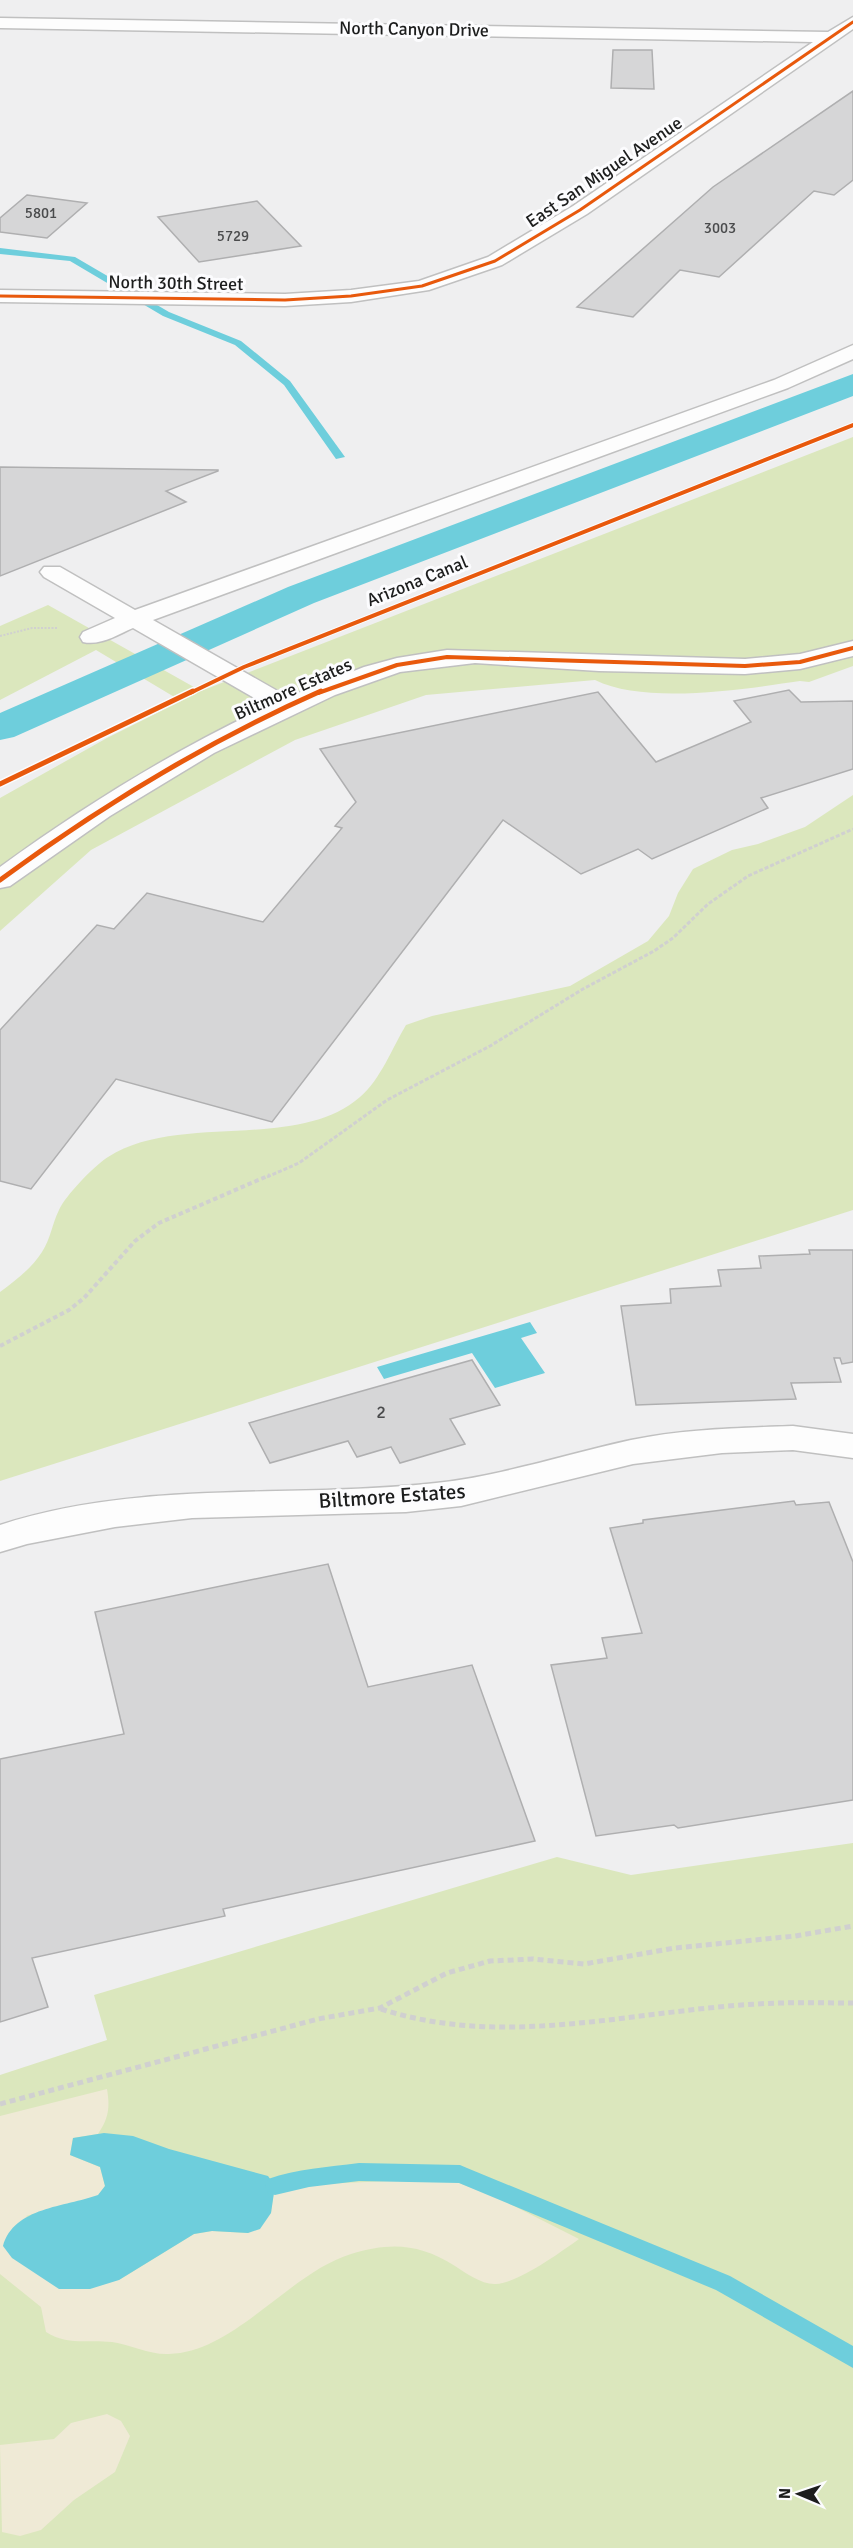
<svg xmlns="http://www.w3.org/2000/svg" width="853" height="2548" viewBox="0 0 853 2548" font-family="Signika,sans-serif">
<rect width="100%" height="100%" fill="#efeff0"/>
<g fill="#dbe7bd">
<path d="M853,437V666L809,682L800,681C745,689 645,705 595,680L426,695L295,740L91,850L0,931V798L107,738L181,701L96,650L0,700V626L48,605L201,691Z"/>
<path d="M853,795V1210L0,1481V1292C16,1280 31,1269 42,1252C51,1238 52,1224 59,1210C65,1196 95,1165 108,1157C179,1112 297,1152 360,1097C381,1079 392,1048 406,1025L432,1016L570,986L648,941L669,916L678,893L693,869L732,850L758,844L805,827Z"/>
<polygon points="853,1843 853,2548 0,2548 0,2075 107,2040 94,1995 557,1857 631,1875"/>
</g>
<g fill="#efead6">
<path d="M107,2089C110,2107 109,2118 98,2134L73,2138L70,2155L100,2167L105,2186L98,2196L26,2216L119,2280L194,2234L212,2231L248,2233L271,2213L274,2190L320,2184L437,2179L459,2183L496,2197L579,2239C561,2252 518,2283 496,2284C482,2285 466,2273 455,2266C419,2243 390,2242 351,2254C289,2273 234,2353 169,2354C150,2355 131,2345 112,2342C87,2339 68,2346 46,2332L41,2307L0,2274V2116Z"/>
<polygon points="107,2414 121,2421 130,2436 115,2472 74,2500 41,2530 20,2536 2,2532 0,2445 54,2439 71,2423"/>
</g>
<g fill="#6ecedc">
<polygon points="530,1322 537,1333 521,1338 545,1373 495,1388 472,1353 384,1379 377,1367"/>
<path d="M104,2133L133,2136L169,2149L268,2176L275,2186L271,2213L260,2229L248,2233L212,2231L194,2234L119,2280L90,2289H59L12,2258L3,2246C14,2207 65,2207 98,2195L105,2186L100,2167L70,2155L73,2138Z"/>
</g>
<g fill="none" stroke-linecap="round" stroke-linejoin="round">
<g fill="#6ecedc" fill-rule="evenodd">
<polygon points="0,248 75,257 169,312 241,341 290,381 345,457 336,459 284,385 235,345 163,316 70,261 0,254"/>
<path d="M359,2163L460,2165L467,2168L730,2276L853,2346V2368L716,2290L459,2183L359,2181L309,2187L275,2195L268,2193L265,2186L268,2179C297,2169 328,2167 359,2163Z"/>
</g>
<polygon fill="#6ecedc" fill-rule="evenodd" points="853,374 853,396 314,603 14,737 0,740 0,713 288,587"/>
</g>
<g fill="#d6d6d7" stroke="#afafb0" stroke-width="1.5">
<polygon points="613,50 652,50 654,89 611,88"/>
<polygon points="853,91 853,180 834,195 814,191 719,277 680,270 633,317 577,307 713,187"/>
<polygon points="27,195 87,203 47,238 0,232 0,218"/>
<polygon points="257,201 301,246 199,262 158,217"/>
<polygon points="0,467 218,470 218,471 166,491 186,502 0,576"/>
<polygon points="789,690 801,702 853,701 853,769 761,798 768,808 652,859 638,849 581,874 503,820 272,1122 116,1079 31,1189 0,1181 0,1030 97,925 114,929 147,893 263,922 342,828 335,826 356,802 320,749 598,692 656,762 751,722 734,701"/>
<polygon points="809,1250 853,1250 853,1362 842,1364 840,1358 834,1358 841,1382 791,1383 796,1399 636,1405 621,1306 671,1303 670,1289 721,1286 718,1270 761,1268 759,1256 810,1254"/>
<polygon points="472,1360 500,1405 450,1419 465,1444 400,1463 391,1447 357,1457 348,1441 270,1463 249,1423"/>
<polygon points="794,1501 796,1505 829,1502 853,1562 853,1800 678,1828 674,1825 596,1836 551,1665 607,1658 602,1638 642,1633 610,1528 643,1523 643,1520"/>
<polygon points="328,1564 368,1687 472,1665 535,1841 223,1909 225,1916 32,1958 48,2007 0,2022 0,1759 124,1734 95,1612"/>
</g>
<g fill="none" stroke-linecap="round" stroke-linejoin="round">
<defs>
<g id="minor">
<polygon points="853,17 853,29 587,214 502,265 429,290 351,302 285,306 0,302 0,290 285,294 351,290 419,281 488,257 573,206 813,42 0,28 0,18 828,32"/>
<path d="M853,345V359L788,388L153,620L288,697L364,667L397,658L447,650L745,659L800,654L853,641V656L800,669L745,674L599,671L475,663L400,672L335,695L214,753L110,816L10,886L0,888V867C85,805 173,751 268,706L133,628C117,635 100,646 83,642L80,637L83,632L115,618L44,577L40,572L44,567H60L135,610L774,380Z"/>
<path d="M793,1426L853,1434V1458L793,1450L722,1453L633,1464L461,1506L406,1512L192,1518L115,1527L27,1544L0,1552V1525C141,1479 291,1499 436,1483C502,1476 566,1454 631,1440C684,1429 739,1428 793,1426Z"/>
</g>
</defs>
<use href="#minor" stroke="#c0c0c0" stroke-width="3"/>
<polyline stroke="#d0d0d0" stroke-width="2" stroke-dasharray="2 1.5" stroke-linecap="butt" points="0,636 32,628 57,628"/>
<polyline stroke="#d0d0d0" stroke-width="3" stroke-dasharray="4 2" stroke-linecap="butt" points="267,1177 299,1163 387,1100 490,1046 583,989 654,951 673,938 708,904 748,876 853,829"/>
<polyline stroke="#d0d0d0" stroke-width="4" stroke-dasharray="4.5 3" stroke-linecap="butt" points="0,1346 69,1310 84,1298 135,1241 159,1223 270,1175"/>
<g stroke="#d0d0d0" stroke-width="5" stroke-dasharray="6 4" stroke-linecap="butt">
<path d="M381,2009C504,2049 631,2011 757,2004C789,2002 821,2003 853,2003"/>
<polyline points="0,2104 318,2019 380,2008 447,1973 490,1961 533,1959 584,1964 675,1948 795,1936 853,1926"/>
</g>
<use href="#minor" fill="#fdfdfd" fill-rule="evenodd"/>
<defs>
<polyline id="cycleway-far2" points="0,296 285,300 351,296 422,286 495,261 580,210 853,22"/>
<g id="cycleway-far1">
<polyline points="190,693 244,667 853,425"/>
<polyline points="318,693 397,665 447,657 745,666 800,662 853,648"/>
</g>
<g id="cycleway">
<polyline points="0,784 193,691"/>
<path d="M0,880C101,806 206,742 321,691"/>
</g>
</defs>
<use href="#cycleway-far2" stroke="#fcfcfe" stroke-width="5"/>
<use href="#cycleway-far1" stroke="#fcfcfe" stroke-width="6"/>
<use href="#cycleway" stroke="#fcfcfe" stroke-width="8"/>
<use href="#cycleway-far2" stroke="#e8590c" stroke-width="3"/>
<use href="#cycleway-far1" stroke="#e8590c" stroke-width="4"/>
<use href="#cycleway" stroke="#e8590c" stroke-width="5"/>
</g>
<g text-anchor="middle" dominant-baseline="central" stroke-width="6" stroke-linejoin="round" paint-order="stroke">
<g font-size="15" fill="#4a4b4c">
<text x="41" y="213">5801</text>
<text x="720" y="228">3003</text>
<text x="233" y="236">5729</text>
</g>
<g font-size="18" fill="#1c1d1d" stroke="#fcfcfe">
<text transform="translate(414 29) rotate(1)">North Canyon Drive</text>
<text transform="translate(604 172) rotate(-34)">East San Miguel Avenue</text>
<text transform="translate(176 283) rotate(1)">North 30th Street</text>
<text transform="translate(417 581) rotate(-22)">Arizona Canal</text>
<text transform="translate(293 689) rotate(-24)">Biltmore Estates</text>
</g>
<g font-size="18" fill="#4a4b4c">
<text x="381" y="1412">2</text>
</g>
<g font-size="21" fill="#1c1d1d" stroke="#fcfcfe">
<text transform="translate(392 1496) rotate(-4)">Biltmore Estates</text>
</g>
</g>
<g transform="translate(799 2494) rotate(272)" stroke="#fcfcfe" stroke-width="4.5" paint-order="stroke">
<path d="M0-4.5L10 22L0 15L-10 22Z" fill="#1c1d1d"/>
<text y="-9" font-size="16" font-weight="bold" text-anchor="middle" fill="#1c1d1d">N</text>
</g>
</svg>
